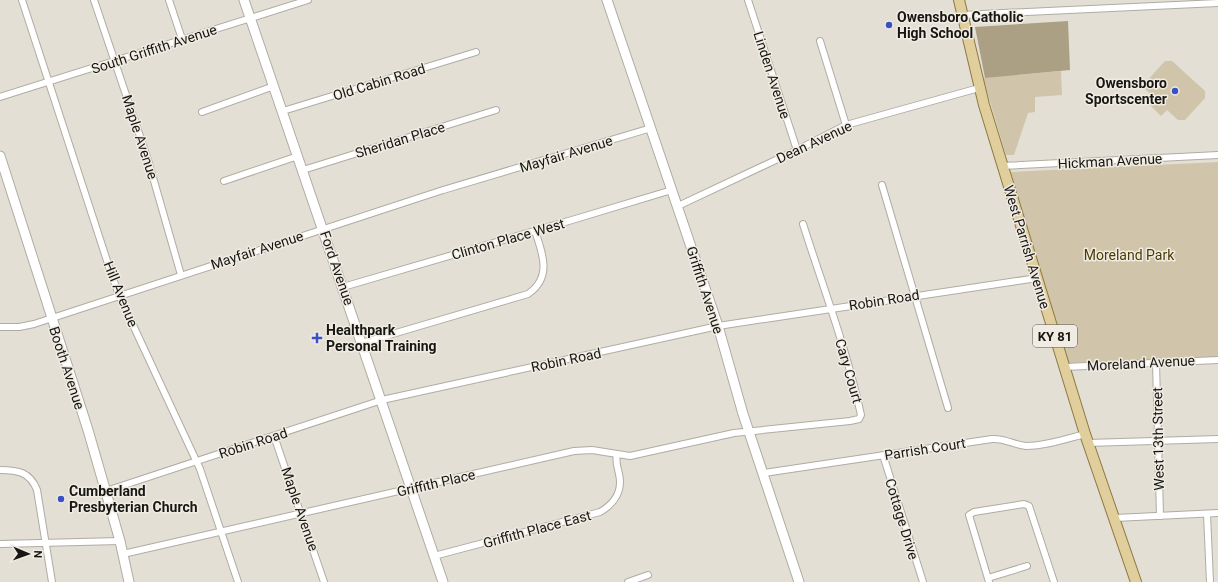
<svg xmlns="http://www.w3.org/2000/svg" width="1218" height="582" viewBox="0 0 1218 582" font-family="Roboto,sans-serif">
<rect width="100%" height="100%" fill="#e3dfd5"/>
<g fill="#d0c5aa">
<polygon points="1165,61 1172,61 1205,91 1205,98 1185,120 1178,120 1167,110 1161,116 1149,104 1154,98 1146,90 1145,83"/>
<polygon points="1061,71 1062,95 1035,97 1035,112 1028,113 1014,155 1006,155 983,78"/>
<polygon points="1218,162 1218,357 1068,363 1011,172"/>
</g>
<polygon fill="#aba084" points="1068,21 1070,70 985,78 975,27"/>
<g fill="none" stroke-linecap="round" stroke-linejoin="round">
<defs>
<g id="street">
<polyline points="22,0 111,273 119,295 200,469 238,582"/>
<polyline points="94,0 148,160 181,275"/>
<polyline points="169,0 182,39"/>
<polyline points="748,0 797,150"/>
<polyline points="962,15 1218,3"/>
<polyline points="820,41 846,125"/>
<polyline points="0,97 308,0"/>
<polyline points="283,111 476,52"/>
<polyline points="202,112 274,86"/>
<polyline points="1002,166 1218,155"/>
<polyline points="303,170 496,110"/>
<polyline points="224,181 298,156"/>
<polyline points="882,185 948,408"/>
<polyline points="678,206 797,150 846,125 979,88"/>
<polyline points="343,287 572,220 672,190"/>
<polyline points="0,327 19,327 34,324 443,190 651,128"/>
<path d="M362,343L528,294C552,278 543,254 535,231"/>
<polyline points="1156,362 1160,516"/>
<polyline points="1065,367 1218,360"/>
<polyline points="274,436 324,582"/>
<polyline points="1088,443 1218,439"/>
<polyline points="883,455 923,582"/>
<path d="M0,470C18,470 30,472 37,490L52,582"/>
<path d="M764,473L992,439C1005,438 1014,445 1026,446C1045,446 1066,439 1085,434"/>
<polyline points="106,491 382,400 718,326 1037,278"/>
<polyline points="1207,514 1210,582"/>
<polyline points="1115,518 1218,513"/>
<polyline points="0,544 120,541"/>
<path d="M123,554L574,451L592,450L630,456L734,433L850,421L859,419L861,415C847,350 823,287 803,224"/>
<path d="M434,556L600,512C614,504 623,491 619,474C618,468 615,462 617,455"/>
<polyline points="988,578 1027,566"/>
<polyline points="628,582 648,575"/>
<polyline points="989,582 969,515 974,512 1024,504 1029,506 1054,582"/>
</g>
<g id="secondary">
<polyline points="244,0 443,582"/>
<polyline points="607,0 718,326 743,414 799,582"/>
<polyline points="0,156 88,430 120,541 129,582"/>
</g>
<polyline id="primary" points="959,0 984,105 1085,434 1136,582"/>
</defs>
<use href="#street" stroke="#b0aca3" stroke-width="8"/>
<use href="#secondary" stroke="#b0aca3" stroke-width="11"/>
<use href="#primary" stroke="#8d7941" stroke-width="12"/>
<use href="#street" stroke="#fff" stroke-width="6"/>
<use href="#secondary" stroke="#fff" stroke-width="9"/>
<use href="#primary" stroke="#e1ce9d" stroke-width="10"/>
</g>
<g fill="#3951c3" stroke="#f0ece3" stroke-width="1.5">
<circle cx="889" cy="25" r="4"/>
<circle cx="1175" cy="91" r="4"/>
<path d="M315 332h4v4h4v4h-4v4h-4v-4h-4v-4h4z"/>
<circle cx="61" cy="499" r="4"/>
</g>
<g text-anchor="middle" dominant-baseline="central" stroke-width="3" stroke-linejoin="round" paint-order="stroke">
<rect fill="#f0ece3" stroke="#585651" stroke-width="1" x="1033" y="325" width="44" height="22" rx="3"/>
<g font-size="13" font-weight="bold" fill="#171612">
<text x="1055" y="336">KY 81</text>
</g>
<g font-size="14" font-weight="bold" fill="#171612" stroke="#f0ece3" text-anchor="start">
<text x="897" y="17">Owensboro Catholic<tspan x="897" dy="16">High School</tspan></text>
<text x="1167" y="83" text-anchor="end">Owensboro<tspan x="1167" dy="16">Sportscenter</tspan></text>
<text x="326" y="330">Healthpark<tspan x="326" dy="16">Personal Training</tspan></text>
<text x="69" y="491">Cumberland<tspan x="69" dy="16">Presbyterian Church</tspan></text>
</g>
<g font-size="14" fill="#171612" stroke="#f0ece3">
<text transform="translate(154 49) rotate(-18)">South Griffith Avenue</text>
<text transform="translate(772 75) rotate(72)">Linden Avenue</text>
<text transform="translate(379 82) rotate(-17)">Old Cabin Road</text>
<text transform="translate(140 137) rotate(72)">Maple Avenue</text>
<text transform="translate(400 140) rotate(-17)">Sheridan Place</text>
<text transform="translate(814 142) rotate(-25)">Dean Avenue</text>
<text transform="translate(566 154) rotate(-17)">Mayfair Avenue</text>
<text transform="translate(1110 161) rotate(-3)">Hickman Avenue</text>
<text transform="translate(508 239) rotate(-16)">Clinton Place West</text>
<text transform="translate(1027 247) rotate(73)">West Parrish Avenue</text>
<text transform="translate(257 250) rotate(-18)">Mayfair Avenue</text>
<text transform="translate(337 268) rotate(71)">Ford Avenue</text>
<text transform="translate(705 290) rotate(72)">Griffith Avenue</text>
<text transform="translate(121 294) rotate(68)">Hill Avenue</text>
<text transform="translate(884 300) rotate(-9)">Robin Road</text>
<text transform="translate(566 360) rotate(-12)">Robin Road</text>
<text transform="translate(1141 363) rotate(-3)">Moreland Avenue</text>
<text transform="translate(67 368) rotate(72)">Booth Avenue</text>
<text transform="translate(849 371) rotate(74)">Cary Court</text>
<text transform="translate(1158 439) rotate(-91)">West 13th Street</text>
<text transform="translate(253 443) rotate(-18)">Robin Road</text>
<text transform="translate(925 449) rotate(-9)">Parrish Court</text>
<text transform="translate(436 483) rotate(-13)">Griffith Place</text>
<text transform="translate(300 509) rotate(71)">Maple Avenue</text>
<text transform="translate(902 519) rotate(73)">Cottage Drive</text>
<text transform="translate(537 529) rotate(-15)">Griffith Place East</text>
</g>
<g font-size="14" fill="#4b3a03" stroke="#f0ece3">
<text x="1129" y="255">Moreland Park</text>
</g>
</g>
<g transform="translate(28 554) rotate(92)" stroke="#f0ece3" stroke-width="3" paint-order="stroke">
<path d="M0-3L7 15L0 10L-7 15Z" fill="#171612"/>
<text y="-6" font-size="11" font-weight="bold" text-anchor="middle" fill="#171612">N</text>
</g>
</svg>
